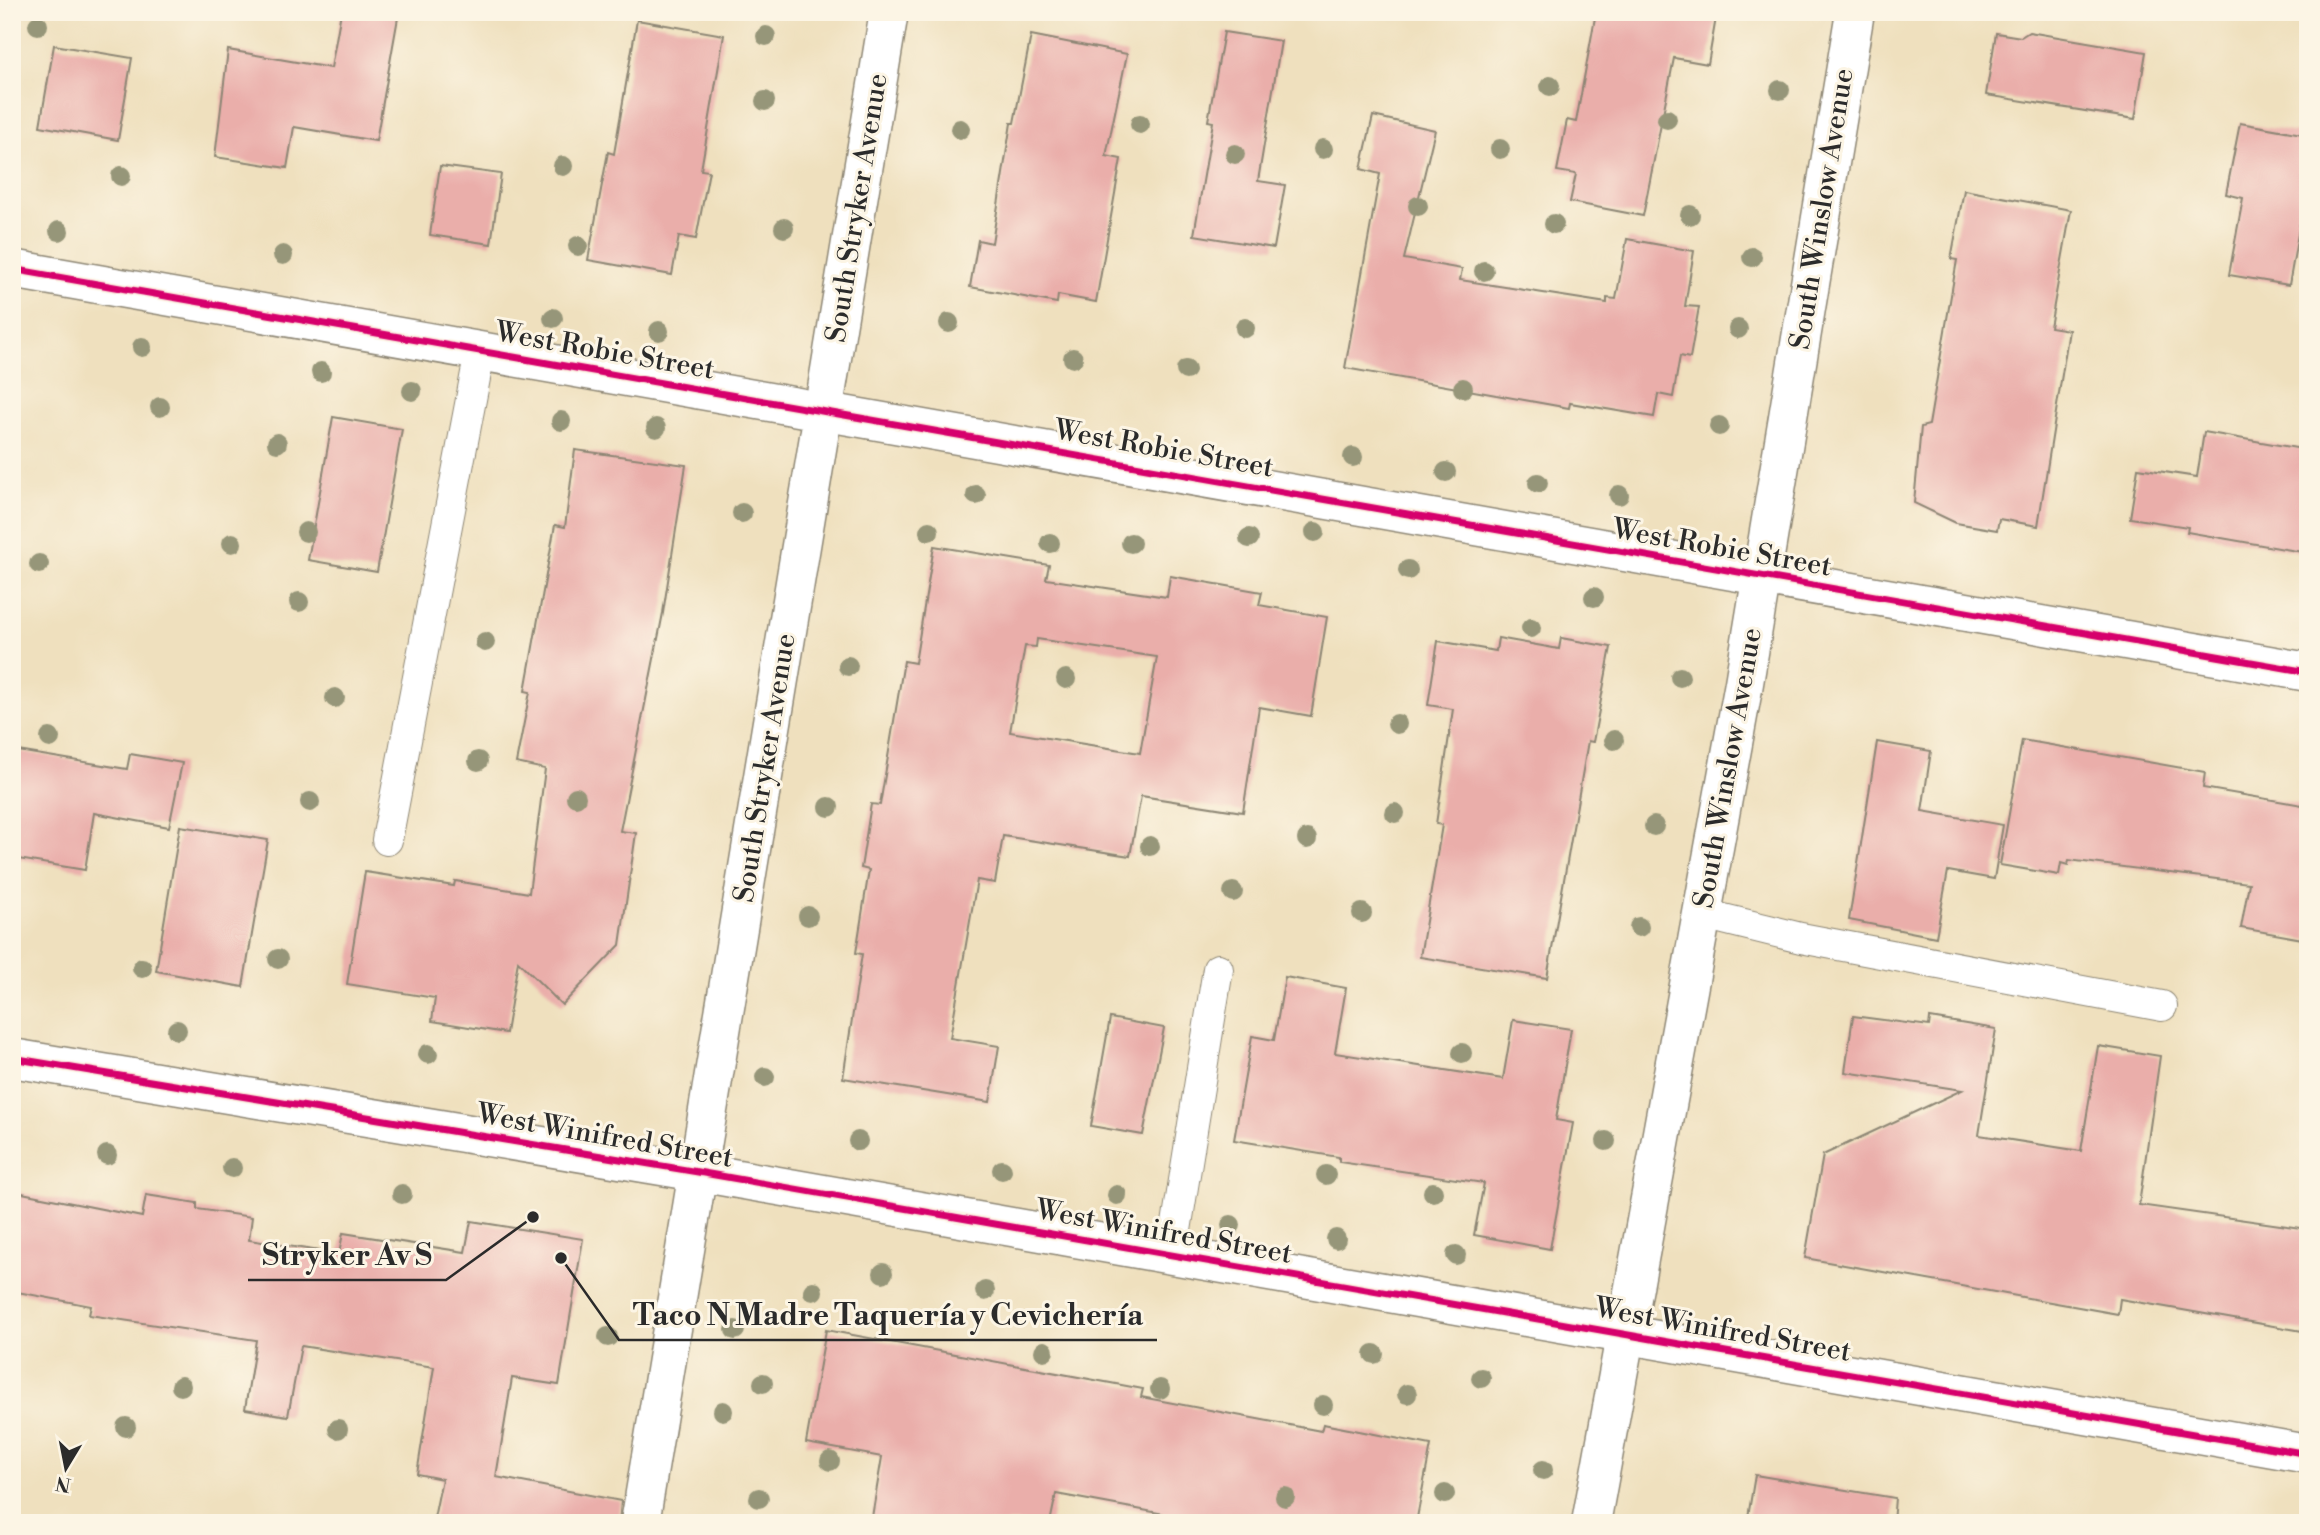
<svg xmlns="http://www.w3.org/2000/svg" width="2320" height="1535" viewBox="0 0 2320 1535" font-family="'Libre Bodoni',serif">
<rect width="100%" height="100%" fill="#fcf5e5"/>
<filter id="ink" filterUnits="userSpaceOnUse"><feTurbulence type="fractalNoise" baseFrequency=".0143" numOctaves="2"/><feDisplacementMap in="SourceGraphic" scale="14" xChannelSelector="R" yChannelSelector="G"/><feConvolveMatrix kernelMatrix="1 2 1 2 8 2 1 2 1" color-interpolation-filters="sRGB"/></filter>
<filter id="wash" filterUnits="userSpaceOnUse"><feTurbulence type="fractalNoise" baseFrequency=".00686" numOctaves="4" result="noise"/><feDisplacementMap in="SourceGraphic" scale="28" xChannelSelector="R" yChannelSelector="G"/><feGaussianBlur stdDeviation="1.57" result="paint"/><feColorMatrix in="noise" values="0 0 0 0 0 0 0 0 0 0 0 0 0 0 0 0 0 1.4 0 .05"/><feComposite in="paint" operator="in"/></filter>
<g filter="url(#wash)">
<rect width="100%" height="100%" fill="#efe0be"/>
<g id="blocks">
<g fill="#eaaeaa" fill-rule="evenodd">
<polygon points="341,12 399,12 376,141 294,127 287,168 215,157 228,50 331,68"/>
<polygon points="1596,12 1717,12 1708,64 1674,58 1643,216 1570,202 1576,174 1557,171 1567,120 1576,122"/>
<polygon points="637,20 724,35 701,170 709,171 696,239 679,236 672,275 588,260 608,152 614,154"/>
<polygon points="1224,32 1281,41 1258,181 1285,185 1274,248 1194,235 1213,122 1208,121"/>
<polygon points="2029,32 2146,52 2135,119 1986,95 1996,33 2021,37"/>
<polygon points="1031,35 1127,54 1106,156 1121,159 1096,302 1058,295 1057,303 970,287 978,240 992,243 1011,123 1014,123"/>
<polygon points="54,45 132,58 118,140 40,126"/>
<polygon points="1373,116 1435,130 1404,259 1462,269 1460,280 1607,303 1607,298 1616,299 1627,239 1694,251 1685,306 1699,307 1690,358 1680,356 1673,397 1658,394 1654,417 1570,403 1569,408 1345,368 1380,174 1361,169"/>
<polygon points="2240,123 2308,135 2308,178 2289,285 2229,275 2243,198 2226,194"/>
<polygon points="440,166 501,174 491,244 430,235"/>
<polygon points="1964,190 2071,210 2050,327 2069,330 2038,526 1999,519 1997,530 1956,523 1914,503 1921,427 1929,425 1957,260 1951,259"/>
<polygon points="333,417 402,429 377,572 308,560"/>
<polygon points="2204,432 2308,450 2308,553 2187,532 2188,527 2130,518 2138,468 2197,477"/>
<polygon points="575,450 686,465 663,613 620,831 636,833 620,945 562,1005 518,961 506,1033 432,1021 435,998 347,984 365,872 454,886 455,881 529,893 545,769 516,763 530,692 525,691 555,525 565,527"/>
<path d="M934,546L1049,565L1046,579L1167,597L1170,576L1262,592L1259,605L1327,617L1311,716L1259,707L1243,812L1141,796L1130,856L1003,836L995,883L977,880L950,1038L999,1046L990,1102L843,1078L862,954L856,953L869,870L861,868L871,804L880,805L904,661L915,663ZM1037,639L1157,657L1140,753L1010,732L1025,646L1036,647Z"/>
<polygon points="1498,638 1559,649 1561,638 1611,647 1593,742 1588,741 1547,978 1420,957 1442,825 1436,824 1453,709 1428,705 1438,641 1496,651"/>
<polygon points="2022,740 2205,772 2203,788 2308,806 2308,940 2241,928 2249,883 2069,860 2068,865 2061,863 2059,875 2000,865"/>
<polygon points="1877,742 1931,751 1922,811 2003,825 1994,879 1948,871 1936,937 1849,920"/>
<polygon points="12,750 127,769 130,754 182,763 169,827 94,813 85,870 12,858"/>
<polygon points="180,826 268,840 243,987 156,971"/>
<polygon points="1285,977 1346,988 1335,1053 1503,1079 1513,1020 1571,1029 1556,1120 1573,1123 1550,1249 1474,1235 1484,1183 1339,1162 1339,1157 1234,1140 1252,1036 1274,1040"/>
<polygon points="1853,1016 1929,1026 1930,1018 1996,1029 1979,1135 2081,1151 2098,1046 2160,1056 2139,1205 2308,1229 2308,1332 2120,1299 2118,1314 1805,1258 1823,1155 1962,1090 1845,1072"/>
<polygon points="1110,1018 1164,1028 1143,1135 1091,1126"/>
<polygon points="12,1191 142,1217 146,1195 197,1203 197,1209 252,1217 249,1240 339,1254 343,1233 465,1252 471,1221 583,1239 559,1385 512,1378 496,1477 621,1501 619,1523 433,1523 442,1479 417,1474 434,1367 301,1346 288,1416 245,1409 256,1340 89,1315 91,1306 12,1291"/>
<polygon points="826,1330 1143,1389 1141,1397 1321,1431 1323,1424 1431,1445 1416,1523 1185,1523 1186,1518 1056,1494 1050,1523 871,1523 882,1457 806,1443"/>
<polygon points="1755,1475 1895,1498 1893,1523 1747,1523"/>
</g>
</g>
</g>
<g filter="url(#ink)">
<use href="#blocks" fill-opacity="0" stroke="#8d8674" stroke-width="2"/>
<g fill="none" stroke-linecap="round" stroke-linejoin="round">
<defs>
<g id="service">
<polyline points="387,840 480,352"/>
<polyline points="1703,914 1801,938 2162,1006"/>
<polyline points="1172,1255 1218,969"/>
</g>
<g id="minor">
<polyline points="12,269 2308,672"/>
<polyline points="12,1058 698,1172 2308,1454"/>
<polyline points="640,1523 889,12"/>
<polyline points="1591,1523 1744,683 1855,12"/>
</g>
</defs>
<use href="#service" stroke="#8d8674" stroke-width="32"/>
<use href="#minor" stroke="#8d8674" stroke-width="41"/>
<use href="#service" stroke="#fff" stroke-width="30"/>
<use href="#minor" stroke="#fff" stroke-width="38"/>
<defs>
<g id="cycleway">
<polyline points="12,269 2308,672"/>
<polyline points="12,1058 698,1172 2308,1454"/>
</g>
</defs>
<use href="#cycleway" stroke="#fcf5e5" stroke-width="11"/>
<use href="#cycleway" stroke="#d6006c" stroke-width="7"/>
</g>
<g fill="#969679">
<circle cx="38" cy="25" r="10"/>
<circle cx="766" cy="36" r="10"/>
<circle cx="1550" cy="86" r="10"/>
<circle cx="1780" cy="90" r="10"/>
<circle cx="765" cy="101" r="10"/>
<circle cx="1667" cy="119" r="10"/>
<circle cx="1140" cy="124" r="10"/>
<circle cx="960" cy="129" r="10"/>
<circle cx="1323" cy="149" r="10"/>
<circle cx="1500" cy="149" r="10"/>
<circle cx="1235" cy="154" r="10"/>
<circle cx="563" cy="166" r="10"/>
<circle cx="121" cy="176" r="10"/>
<circle cx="1418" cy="206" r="10"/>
<circle cx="1690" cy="215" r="10"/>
<circle cx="1554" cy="224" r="10"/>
<circle cx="784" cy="228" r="10"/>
<circle cx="59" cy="231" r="10"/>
<circle cx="578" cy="246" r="10"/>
<circle cx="283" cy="255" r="10"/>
<circle cx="1752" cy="257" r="10"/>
<circle cx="1484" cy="271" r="10"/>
<circle cx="553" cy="318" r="10"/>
<circle cx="949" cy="323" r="10"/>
<circle cx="1245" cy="328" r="10"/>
<circle cx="1738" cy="329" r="10"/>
<circle cx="659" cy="331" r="10"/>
<circle cx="142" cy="347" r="10"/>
<circle cx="1073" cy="358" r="10"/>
<circle cx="1186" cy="370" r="10"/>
<circle cx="321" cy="372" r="10"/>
<circle cx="1463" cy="388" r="10"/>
<circle cx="412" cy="391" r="10"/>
<circle cx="160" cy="407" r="10"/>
<circle cx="561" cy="421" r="10"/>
<circle cx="1719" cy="426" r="10"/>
<circle cx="656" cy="428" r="10"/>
<circle cx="277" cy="443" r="10"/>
<circle cx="1353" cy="457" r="10"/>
<circle cx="1446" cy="472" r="10"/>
<circle cx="1538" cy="483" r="10"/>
<circle cx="976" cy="495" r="10"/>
<circle cx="1619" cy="495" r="10"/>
<circle cx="742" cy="513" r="10"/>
<circle cx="929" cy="531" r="10"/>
<circle cx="306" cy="532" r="10"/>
<circle cx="1315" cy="532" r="10"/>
<circle cx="1249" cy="538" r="10"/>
<circle cx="232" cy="543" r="10"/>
<circle cx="1050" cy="543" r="10"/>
<circle cx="1131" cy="543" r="10"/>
<circle cx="39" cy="564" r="10"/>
<circle cx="1408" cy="570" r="10"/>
<circle cx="1594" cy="597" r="10"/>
<circle cx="299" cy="602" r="10"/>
<circle cx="1531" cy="628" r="10"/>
<circle cx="485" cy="642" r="10"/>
<circle cx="848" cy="666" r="10"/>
<circle cx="1680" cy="677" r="10"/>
<circle cx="1066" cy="679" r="10"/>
<circle cx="335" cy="698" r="10"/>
<circle cx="1397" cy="724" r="10"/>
<circle cx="50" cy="738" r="10"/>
<circle cx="1614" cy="740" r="10"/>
<circle cx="478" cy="761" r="10"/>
<circle cx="576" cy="797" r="10"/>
<circle cx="310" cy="802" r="10"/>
<circle cx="829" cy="807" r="10"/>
<circle cx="1395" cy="813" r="10"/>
<circle cx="1654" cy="826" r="10"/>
<circle cx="1307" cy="839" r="10"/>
<circle cx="1150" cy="846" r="10"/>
<circle cx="1233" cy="892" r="10"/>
<circle cx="1362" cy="913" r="10"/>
<circle cx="808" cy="916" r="10"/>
<circle cx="1639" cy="927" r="10"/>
<circle cx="278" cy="959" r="10"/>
<circle cx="142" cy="968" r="10"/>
<circle cx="177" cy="1030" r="10"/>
<circle cx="1462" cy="1053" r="10"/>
<circle cx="428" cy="1054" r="10"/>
<circle cx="765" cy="1077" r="10"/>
<circle cx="858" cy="1141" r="10"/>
<circle cx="1606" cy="1141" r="10"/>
<circle cx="107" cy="1155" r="10"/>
<circle cx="232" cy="1168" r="10"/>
<circle cx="1002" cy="1170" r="10"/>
<circle cx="1326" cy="1175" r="10"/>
<circle cx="1433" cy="1192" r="10"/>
<circle cx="402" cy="1194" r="10"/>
<circle cx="1117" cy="1195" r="10"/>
<circle cx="1231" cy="1225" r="10"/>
<circle cx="1336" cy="1239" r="10"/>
<circle cx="1456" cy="1255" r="10"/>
<circle cx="883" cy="1273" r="10"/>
<circle cx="813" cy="1291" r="10"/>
<circle cx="985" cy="1291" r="10"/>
<circle cx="735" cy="1330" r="10"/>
<circle cx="608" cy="1337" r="10"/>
<circle cx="1044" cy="1351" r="10"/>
<circle cx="1374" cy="1354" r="10"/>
<circle cx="1481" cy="1378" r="10"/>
<circle cx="763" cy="1383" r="10"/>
<circle cx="181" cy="1386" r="10"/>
<circle cx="1160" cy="1389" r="10"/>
<circle cx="1407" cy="1394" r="10"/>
<circle cx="1323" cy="1405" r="10"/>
<circle cx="723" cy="1411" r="10"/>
<circle cx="126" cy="1427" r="10"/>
<circle cx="338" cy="1429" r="10"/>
<circle cx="830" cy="1461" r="10"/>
<circle cx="1543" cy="1470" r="10"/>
<circle cx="1445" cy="1494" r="10"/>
<circle cx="1285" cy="1497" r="10"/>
<circle cx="759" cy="1498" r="10"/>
</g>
</g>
<g text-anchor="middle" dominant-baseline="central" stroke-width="6" stroke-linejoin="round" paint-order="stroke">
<g font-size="28" fill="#2b2b2b" stroke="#fcf5e5">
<text transform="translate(857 208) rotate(-81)">South Stryker Avenue</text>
<text transform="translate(1822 209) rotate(-81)">South Winslow Avenue</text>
<text transform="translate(605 351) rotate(10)">West Robie Street</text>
<text transform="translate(1164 449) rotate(10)">West Robie Street</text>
<text transform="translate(1722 548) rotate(10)">West Robie Street</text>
<text transform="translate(765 768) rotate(-81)">South Stryker Avenue</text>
<text transform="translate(1728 768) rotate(-80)">South Winslow Avenue</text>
<text transform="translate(605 1136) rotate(10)">West Winifred Street</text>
<text transform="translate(1164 1232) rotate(10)">West Winifred Street</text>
<text transform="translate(1723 1330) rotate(10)">West Winifred Street</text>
</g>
</g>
<path fill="none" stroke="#2b2b2b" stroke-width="2.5" d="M533 1217L446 1280H248M561 1258L619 1340H1157"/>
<g fill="#2b2b2b" stroke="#fcf5e5" stroke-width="2.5">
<circle cx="533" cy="1217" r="7"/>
<circle cx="561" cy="1258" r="7"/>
</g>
<g font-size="30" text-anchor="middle" font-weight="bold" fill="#2b2b2b" stroke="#fcf5e5" stroke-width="6" stroke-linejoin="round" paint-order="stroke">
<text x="347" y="1265">Stryker Av S</text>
<text x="888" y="1325">Taco N Madre Taquería y Cevichería</text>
</g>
<rect width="2320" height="1535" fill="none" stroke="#fcf5e5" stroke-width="42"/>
<g transform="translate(66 1468) rotate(190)" stroke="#fcf5e5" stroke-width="5" paint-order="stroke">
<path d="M0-5L12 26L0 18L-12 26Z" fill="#2b2b2b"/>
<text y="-10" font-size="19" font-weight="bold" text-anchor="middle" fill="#2b2b2b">N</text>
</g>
</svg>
